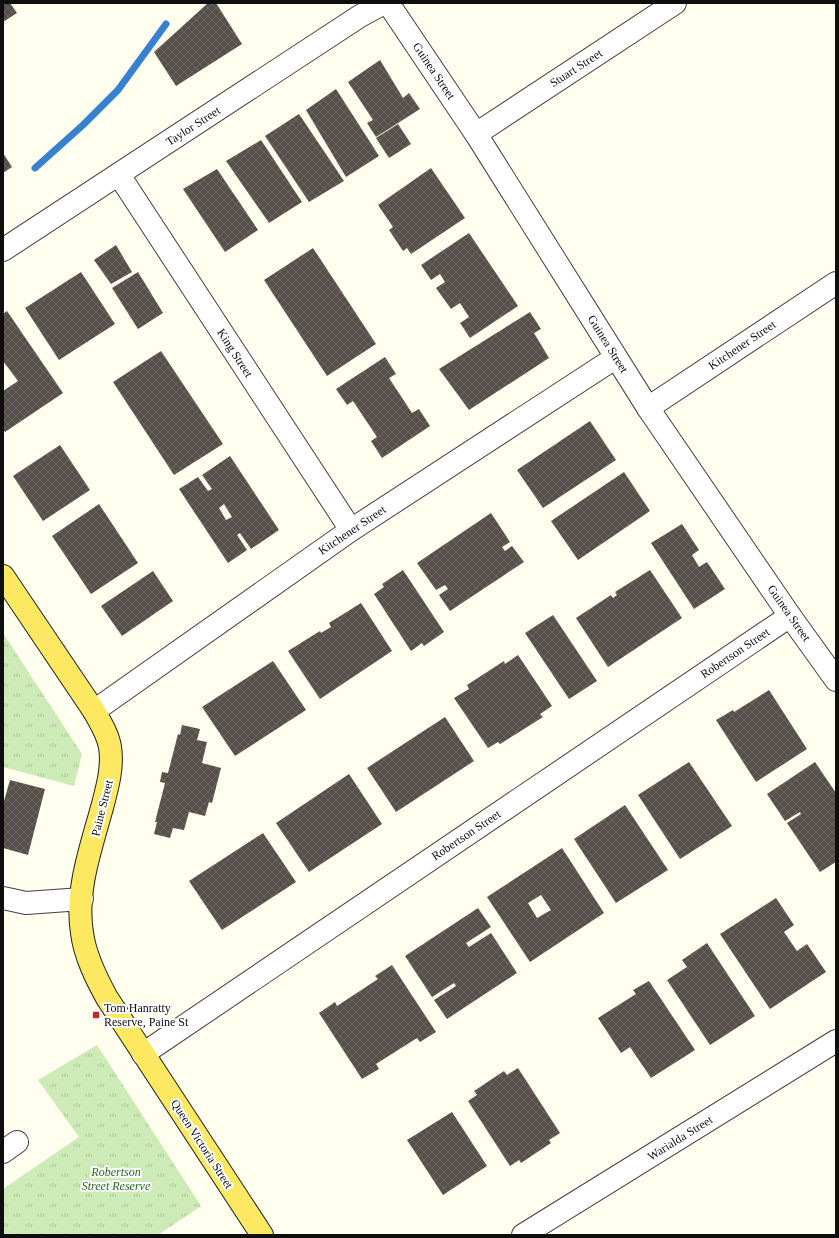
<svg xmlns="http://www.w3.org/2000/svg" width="839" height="1238" viewBox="0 0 839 1238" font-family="Georgia,serif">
<defs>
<pattern id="park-tufts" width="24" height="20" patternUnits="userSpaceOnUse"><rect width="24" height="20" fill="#ccebb7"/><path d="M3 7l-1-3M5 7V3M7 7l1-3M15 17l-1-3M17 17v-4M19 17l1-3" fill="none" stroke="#aec89c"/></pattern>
<pattern id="building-cross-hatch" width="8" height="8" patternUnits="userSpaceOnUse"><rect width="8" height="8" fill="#57504a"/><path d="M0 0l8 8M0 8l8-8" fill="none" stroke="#6a6560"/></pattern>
</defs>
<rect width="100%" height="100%" fill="#fffeef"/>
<g fill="url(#park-tufts)">
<polygon points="3,633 82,754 74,786 3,767"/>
<polygon points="97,1045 201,1206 158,1235 3,1235 3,1189 79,1137 38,1080"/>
</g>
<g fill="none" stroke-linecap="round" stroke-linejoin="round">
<polyline stroke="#3682d1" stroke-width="7" points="35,168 83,125 118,90 166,24"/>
</g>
<g fill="url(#building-cross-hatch)" fill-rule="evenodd">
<polygon points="3,3 10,3 17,13 3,22"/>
<polygon points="208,3 216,3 242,44 176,86 154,52"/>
<polygon points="380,60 403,98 409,93 420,109 376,137 367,123 373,120 348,82"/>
<polygon points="336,89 379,156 346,177 306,110"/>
<polygon points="299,114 344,181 309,202 265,136"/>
<polygon points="398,124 411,144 389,158 376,138"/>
<polygon points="261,140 302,202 269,223 226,161"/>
<polygon points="3,153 12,167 3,173"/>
<polygon points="431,168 465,218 411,254 407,248 403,251 389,230 393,227 378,205"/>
<polygon points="217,169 258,230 225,252 183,189"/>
<polygon points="469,233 518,306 470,338 460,323 469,317 460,303 451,309 436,288 445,282 440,274 431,280 421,265"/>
<polygon points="116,245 132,272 111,284 94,260"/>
<polygon points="313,248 376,344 327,376 264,280"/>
<polygon points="81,272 115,324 59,360 25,308"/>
<polygon points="138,272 163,313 138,329 112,288"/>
<polygon points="7,311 63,393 5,432 3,429 3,391 18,381 3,361 3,314"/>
<polygon points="530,312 541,329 534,333 549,358 469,410 439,369"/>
<polygon points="161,351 223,444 174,475 113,382"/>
<polygon points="385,357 396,374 389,378 412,413 419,409 430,426 382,458 371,441 377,437 353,401 347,405 336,389"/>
<polygon points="590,421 616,460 543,508 517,470"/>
<polygon points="60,445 90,490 43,521 13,476"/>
<path d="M230,456L279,530L251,549L240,533L237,535L247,550L228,563L179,489L198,477L208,491L212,489L202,475ZM224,504L232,517L226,520L219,508Z"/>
<polygon points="624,472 650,511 578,560 551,521"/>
<polygon points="99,504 138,563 91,594 52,536"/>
<polygon points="491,513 510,542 502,547 505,551 512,546 524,562 450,611 439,595 448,589 445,585 436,590 417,563"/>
<polygon points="682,524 699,550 692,555 699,567 707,562 725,589 694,609 651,543"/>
<polygon points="403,570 444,632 424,646 422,643 411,651 374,594 384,587 382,584"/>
<polygon points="650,570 682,618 608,667 576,618 611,595 613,598 617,595 615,592"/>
<polygon points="153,571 173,601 122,636 101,606"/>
<polygon points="361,603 392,651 320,699 288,651 320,631 321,633 331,627 329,623"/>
<polygon points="553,615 597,681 569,699 525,633"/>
<polygon points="518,655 552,706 540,714 543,717 500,744 498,742 488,748 454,698 469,689 467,685 504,661 505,664"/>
<polygon points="273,661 306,710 235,756 202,707"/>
<polygon points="769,690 807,749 756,782 716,720 733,710 734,712"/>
<polygon points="445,717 474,761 396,812 367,768"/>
<polygon points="182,725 200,729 197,740 207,742 202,763 221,768 212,803 209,802 205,816 189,812 184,830 173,828 170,838 154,834 157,822 155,822 165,783 160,782 162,772 168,773 178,734 180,735"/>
<polygon points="689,762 732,826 680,859 638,795"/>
<polygon points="815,762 836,793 836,862 820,872 787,823 801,814 800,812 785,821 767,794"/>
<polygon points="349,774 382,824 309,872 276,823"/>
<polygon points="10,780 45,789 28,855 3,848 3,801 4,801"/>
<polygon points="625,805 668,870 616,903 574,839"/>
<polygon points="263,833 296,882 222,930 189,881"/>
<path d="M562,848L604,913L530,962L487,897ZM541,895L551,910L537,918L528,903Z"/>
<polygon points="776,898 794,925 784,932 797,951 807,944 826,972 770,1009 720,934"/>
<polygon points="478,908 491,927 466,943 469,947 491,933 517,973 447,1019 434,1000 456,986 454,983 432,997 405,956"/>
<polygon points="707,943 755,1016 710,1045 667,980 687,967 682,960"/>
<polygon points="392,965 436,1032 420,1042 417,1038 376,1064 379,1069 362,1079 319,1013 335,1002 337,1006 378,979 375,976"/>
<polygon points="649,981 695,1050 651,1078 630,1047 621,1053 598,1018 636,994 633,990"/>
<polygon points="518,1068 560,1133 549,1140 551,1143 521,1163 519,1160 510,1166 468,1101 477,1095 474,1091 504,1071 507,1075"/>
<polygon points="452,1112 487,1166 443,1195 407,1140"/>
</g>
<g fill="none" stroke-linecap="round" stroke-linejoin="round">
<defs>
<g id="minor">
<polyline points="388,3 476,134 648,408 790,616 836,680"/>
<polyline points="476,134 675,3"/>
<polyline points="119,175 351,530"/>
<polyline points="3,250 360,16 384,3"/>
<polyline points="648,408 836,283"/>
<polyline points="94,711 351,530 615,358"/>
<polyline points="3,898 26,903 82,899"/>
<polyline points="143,1054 790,616"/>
<polyline points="3,1152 17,1142"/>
<polyline points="523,1235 836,1041"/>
</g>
<path id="major" d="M3,576L94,711C100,722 108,734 110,747C113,766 108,785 103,804C92,845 75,890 82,933C85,956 96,978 107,998L262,1235"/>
</defs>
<use href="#minor" stroke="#414141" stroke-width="24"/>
<use href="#major" stroke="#1f1f1f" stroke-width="24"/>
<use href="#minor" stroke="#fff" stroke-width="22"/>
<use href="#major" stroke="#fce861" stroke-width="22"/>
</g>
<rect fill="#c22c21" stroke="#fff" stroke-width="1.5" x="92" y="1011" width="8" height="8" rx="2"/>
<g text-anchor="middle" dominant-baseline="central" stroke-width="4" stroke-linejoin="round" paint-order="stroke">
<g font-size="12" fill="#0e0e0e" stroke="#fff">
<text transform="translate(576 68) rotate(-33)">Stuart Street</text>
<text transform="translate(434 71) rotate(56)">Guinea Street</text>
<text transform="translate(193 126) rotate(-33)">Taylor Street</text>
<text transform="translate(608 344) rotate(58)">Guinea Street</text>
<text transform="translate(742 345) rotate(-34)">Kitchener Street</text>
<text transform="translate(235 353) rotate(57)">King Street</text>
<text transform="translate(352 530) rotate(-34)">Kitchener Street</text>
<text transform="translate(789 613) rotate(55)">Guinea Street</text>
<text transform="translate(735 653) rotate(-34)">Robertson Street</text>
<text transform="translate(102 808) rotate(-76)">Paine Street</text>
<text transform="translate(466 835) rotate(-34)">Robertson Street</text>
<text transform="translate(680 1138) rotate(-32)">Warialda Street</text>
<text transform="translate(202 1144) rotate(57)">Queen Victoria Street</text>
</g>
<g font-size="12" fill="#0e0e0e" stroke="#fff" text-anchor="start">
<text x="104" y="1008">Tom Hanratty<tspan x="104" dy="14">Reserve, Paine St</tspan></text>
</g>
<g font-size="12" font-style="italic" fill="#23681c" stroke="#fff">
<text x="116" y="1172">Robertson<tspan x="116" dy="14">Street Reserve</tspan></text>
</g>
</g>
<rect width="839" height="1238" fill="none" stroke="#0e0e0e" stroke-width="8"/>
</svg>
